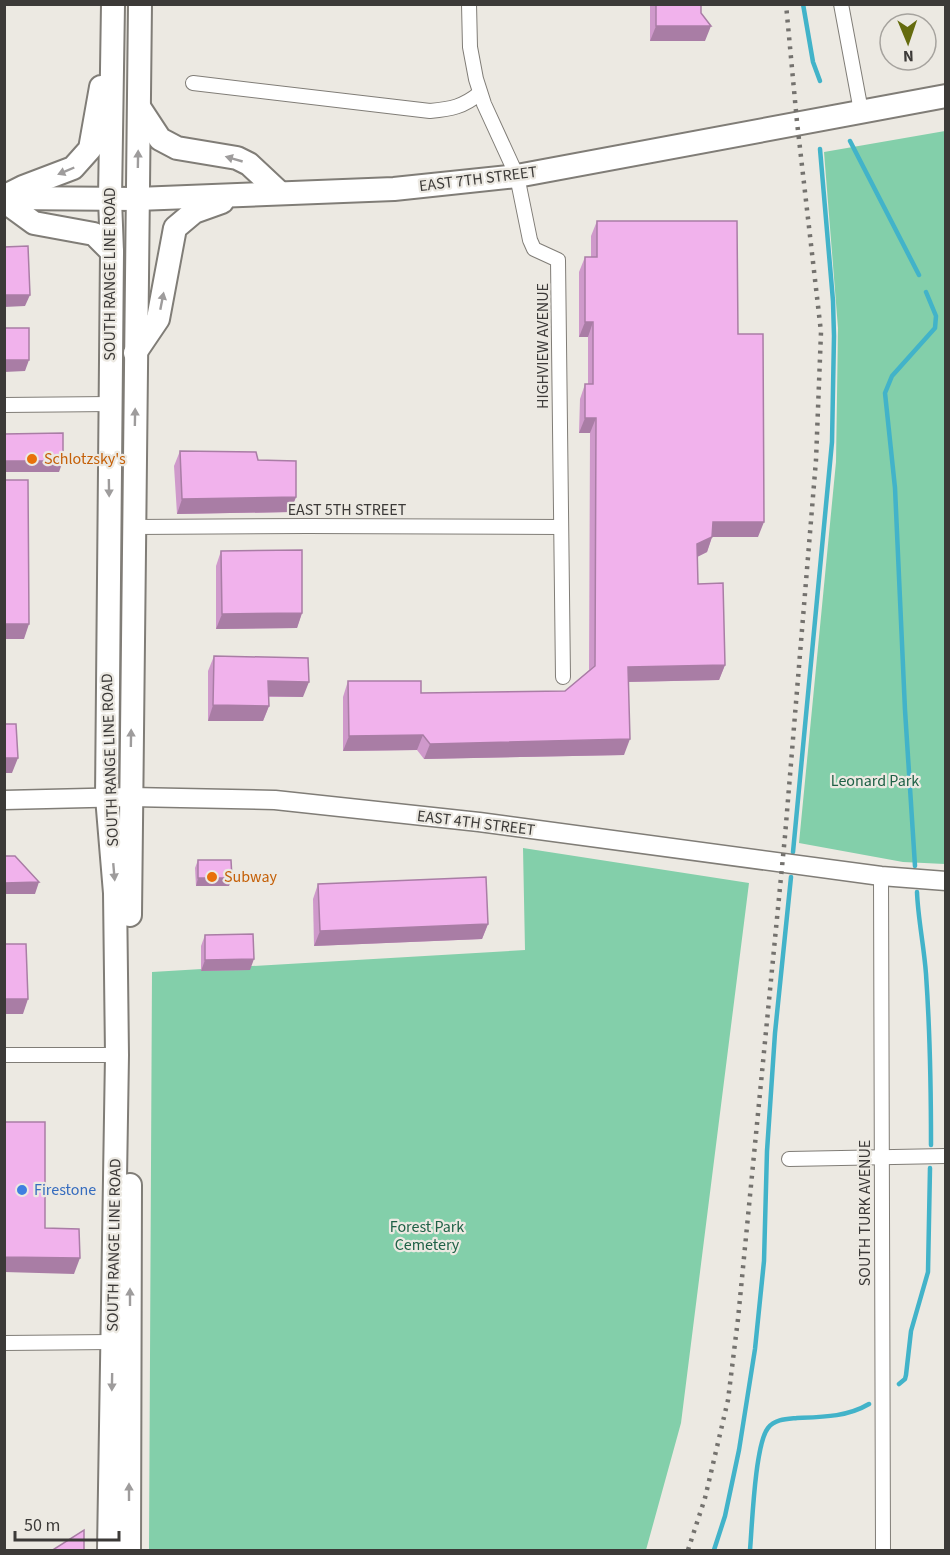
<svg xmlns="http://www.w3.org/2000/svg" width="950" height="1555" viewBox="0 0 950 1555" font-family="'Source Sans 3',sans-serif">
<rect width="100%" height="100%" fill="#ece9e2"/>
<g fill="#83cfaa">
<polygon points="945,131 946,131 945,864 903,862 799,843 836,462 838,328 824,152"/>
<polygon points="523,848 749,883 681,1423 646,1550 149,1550 152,972 525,950"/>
</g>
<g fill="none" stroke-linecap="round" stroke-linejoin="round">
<g stroke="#42b3c9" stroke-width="4.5">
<polyline points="803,4 813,62 820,81"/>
<polyline points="850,141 919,275"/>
<polyline points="793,852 832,442 834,336 833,301 820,149"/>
<polyline points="915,866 905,710 895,488 885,393 892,376 935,328 936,316 926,292"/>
<path d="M917,892C918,919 924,946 926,974C930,1031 931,1088 931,1145"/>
<polyline points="899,1384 905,1379 906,1375 911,1331 928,1272 930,1168"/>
<polyline points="714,1550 725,1516 739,1450 755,1349 764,1261 767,1151 775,1033 791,877"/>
<path d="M750,1550C752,1527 755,1444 768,1428C775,1419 787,1419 797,1418C822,1417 847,1417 869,1404"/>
</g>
<defs>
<g id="minor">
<polyline points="469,4 470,47 476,79 484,104 517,176 530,240 534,249 558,260 563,677"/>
<polyline points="841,4 861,111"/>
<path d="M193,83L430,111C451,109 463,107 480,93"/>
<polyline points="4,405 111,404"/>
<polyline points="134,527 308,526 561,527"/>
<polyline points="881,876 883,1550"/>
<polyline points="4,1055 117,1055"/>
<polyline points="789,1159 946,1156"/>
<polyline points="4,1343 112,1342"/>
</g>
<polyline id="tertiary" points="4,800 131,797 275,800 479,822 881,876 946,881"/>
<g id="primary">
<polyline points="139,107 160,139 177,148 237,158 249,164 280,193"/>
<polyline points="5,196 23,187 73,168 90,149 101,87"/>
<polyline points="4,198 137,199 394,189 517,176 946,96"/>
<polyline points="4,201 34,223 94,234 112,252"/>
<polyline points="135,353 158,319 175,228 194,212 222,202"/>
<polyline points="130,915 140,4"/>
<polyline points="109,1550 117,1055 115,893 107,797 112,252 110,199 113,4"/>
<polyline points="129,1550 130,1185"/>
</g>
</defs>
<use href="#minor" stroke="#807d77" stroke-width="16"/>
<use href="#tertiary" stroke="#807d77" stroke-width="21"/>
<use href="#primary" stroke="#807d77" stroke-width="26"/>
<use href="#minor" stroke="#fff" stroke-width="14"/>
<use href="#tertiary" stroke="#fff" stroke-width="18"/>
<use href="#primary" stroke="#fff" stroke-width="22"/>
<polyline stroke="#74726e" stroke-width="4.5" stroke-dasharray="3 6" stroke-linecap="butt" points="688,1550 705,1498 728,1400 738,1319 785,836 816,460 821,332 797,122 786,4"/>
</g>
<g fill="#cf99cb">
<polygon points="650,4 701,4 701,13 705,41 650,41"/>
<polygon points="597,221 738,334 758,537 712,537 707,552 697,557 698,584 725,665 719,680 629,682 624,755 424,759 417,750 343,751 343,697 348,681 421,693 565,691 589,670 590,433 579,433 580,399 585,384 588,384 588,337 579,337 579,272 585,257 591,257 591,236"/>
<polygon points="180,451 258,460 296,497 290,512 177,514 174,466"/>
<polygon points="221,551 302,613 297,628 216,629 216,566"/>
<polygon points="214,656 303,697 269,697 269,706 263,721 208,721 208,671"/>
<polygon points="198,860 229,886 196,886 195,868"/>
<polygon points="318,884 488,924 482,939 314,946 313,899"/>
<polygon points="205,935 250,970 201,971 201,946"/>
</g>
<g fill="#a97da5">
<polygon points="656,26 711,26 705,41 650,41"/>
<polygon points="4,295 30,295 25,306 4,307"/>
<polygon points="585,322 593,322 588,337 579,337"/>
<polygon points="4,360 29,360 25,371 4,372"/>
<polygon points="585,418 596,418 590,433 579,433"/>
<polygon points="4,461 63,461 59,472 4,472"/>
<polygon points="296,497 290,512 177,514 182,499"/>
<polygon points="713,522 764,522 758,537 707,537"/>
<polygon points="712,537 707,552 691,560 697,544"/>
<polygon points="302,613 297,628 216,629 222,614"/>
<polygon points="4,624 29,624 24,639 4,639"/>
<polygon points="725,665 719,680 623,682 628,667"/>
<polygon points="268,681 309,682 303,697 263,696"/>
<polygon points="213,705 269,706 263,721 208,721"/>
<polygon points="423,735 417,750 343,751 349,736"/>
<polygon points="630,739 624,755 424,759 430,744"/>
<polygon points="4,758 18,758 12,773 4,773"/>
<polygon points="198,878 232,878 229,886 196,886"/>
<polygon points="39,882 35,894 4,894 4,883"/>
<polygon points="488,924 482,939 314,946 320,931"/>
<polygon points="254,959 250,970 201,971 205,960"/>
<polygon points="4,999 28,999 23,1014 4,1014"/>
<polygon points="4,1257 80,1258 74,1274 4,1272"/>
</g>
<g fill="#f1b2ec" stroke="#a97da5" stroke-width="1.5">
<polygon points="656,4 701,4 701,13 711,26 656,26"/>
<polygon points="597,221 737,221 738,334 763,334 764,522 713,522 712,537 697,544 698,584 723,583 725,665 628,667 630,739 430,744 423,735 349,736 348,681 421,681 421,693 565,691 595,666 596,418 585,418 585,384 593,384 593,322 585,322 585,257 597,257"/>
<polygon points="28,246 30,295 4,295 4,247"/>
<rect x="4" y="328" width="25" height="32"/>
<polygon points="63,433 63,461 4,461 4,434"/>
<polygon points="180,451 256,452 258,460 296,461 296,497 182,499"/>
<polygon points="4,480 28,480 29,624 4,624"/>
<polygon points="302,550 302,613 222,614 221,551"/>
<polygon points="214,656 308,658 309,682 268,681 269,706 213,705"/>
<polygon points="4,724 16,724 18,758 4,758"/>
<polygon points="4,856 15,856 39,882 4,883"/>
<polygon points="198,860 231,860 232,878 198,878"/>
<polygon points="486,877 488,924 320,931 318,884"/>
<polygon points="253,934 254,959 205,960 205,935"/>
<polygon points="4,944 26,944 28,999 4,999"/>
<polygon points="4,1122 45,1122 45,1228 79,1229 80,1258 4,1257"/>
<polygon points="84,1530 84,1551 51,1551"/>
</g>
<defs><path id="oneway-solid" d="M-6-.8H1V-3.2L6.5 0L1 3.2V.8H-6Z" transform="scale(1.5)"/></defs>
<g fill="#9e9c9c">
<use href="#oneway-solid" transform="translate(138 159) rotate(-89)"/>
<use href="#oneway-solid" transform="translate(234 159) rotate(-164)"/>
<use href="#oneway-solid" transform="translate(66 171) rotate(157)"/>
<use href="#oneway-solid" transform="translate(162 301) rotate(-79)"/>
<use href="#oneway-solid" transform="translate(135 417) rotate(-89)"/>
<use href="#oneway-solid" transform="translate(109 488) rotate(89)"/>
<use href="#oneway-solid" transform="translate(131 738) rotate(-89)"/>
<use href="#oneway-solid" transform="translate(114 872) rotate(85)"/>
<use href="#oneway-solid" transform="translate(130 1297) rotate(-90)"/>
<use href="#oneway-solid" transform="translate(112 1382) rotate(91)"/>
<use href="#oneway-solid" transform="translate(129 1492) rotate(-90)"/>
</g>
<g fill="#e8710a" stroke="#ece9e2" stroke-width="2">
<circle cx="32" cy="459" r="6"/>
<circle cx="212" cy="877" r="6"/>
</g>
<circle fill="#3f7fe0" stroke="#ece9e2" stroke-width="2" cx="22" cy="1190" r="6"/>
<g text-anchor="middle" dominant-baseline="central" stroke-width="4.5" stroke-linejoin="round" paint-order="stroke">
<g font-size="16" fill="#3c3a38" stroke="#ece9e2">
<text transform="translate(478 179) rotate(-7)">EAST 7TH STREET</text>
<text transform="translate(110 274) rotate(-90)">SOUTH RANGE LINE ROAD</text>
<text transform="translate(543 346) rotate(-90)">HIGHVIEW AVENUE</text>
<text x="347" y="510">EAST 5TH STREET</text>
<text transform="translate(110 760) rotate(-92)">SOUTH RANGE LINE ROAD</text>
<text transform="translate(476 823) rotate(7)">EAST 4TH STREET</text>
<text transform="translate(865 1213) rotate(-90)">SOUTH TURK AVENUE</text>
<text transform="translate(114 1245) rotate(-89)">SOUTH RANGE LINE ROAD</text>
</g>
<g font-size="16" fill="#c56008" stroke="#ece9e2" text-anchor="start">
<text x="44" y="459">Schlotzsky's</text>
<text x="224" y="877">Subway</text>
</g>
<g font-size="16" fill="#1f6146" stroke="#ece9e2">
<text x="875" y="781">Leonard Park</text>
<text x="427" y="1227">Forest Park<tspan x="427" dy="18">Cemetery</tspan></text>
</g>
<g font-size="16" fill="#366cbe" stroke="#ece9e2" text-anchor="start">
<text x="34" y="1190">Firestone</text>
</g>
</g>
<rect width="950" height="1555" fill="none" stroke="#3c3a38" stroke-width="12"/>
<g transform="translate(908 42) rotate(178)"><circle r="28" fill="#ece9e2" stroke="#a6a39e" stroke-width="1.5"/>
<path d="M0-4.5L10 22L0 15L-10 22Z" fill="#656b0e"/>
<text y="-9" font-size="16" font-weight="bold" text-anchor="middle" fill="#3c3a38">N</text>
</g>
<path d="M15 1531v9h104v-9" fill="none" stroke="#3c3a38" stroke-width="3"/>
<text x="24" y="1531" font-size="18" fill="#3c3a38" stroke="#ece9e2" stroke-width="4.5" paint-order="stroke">50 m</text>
</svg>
